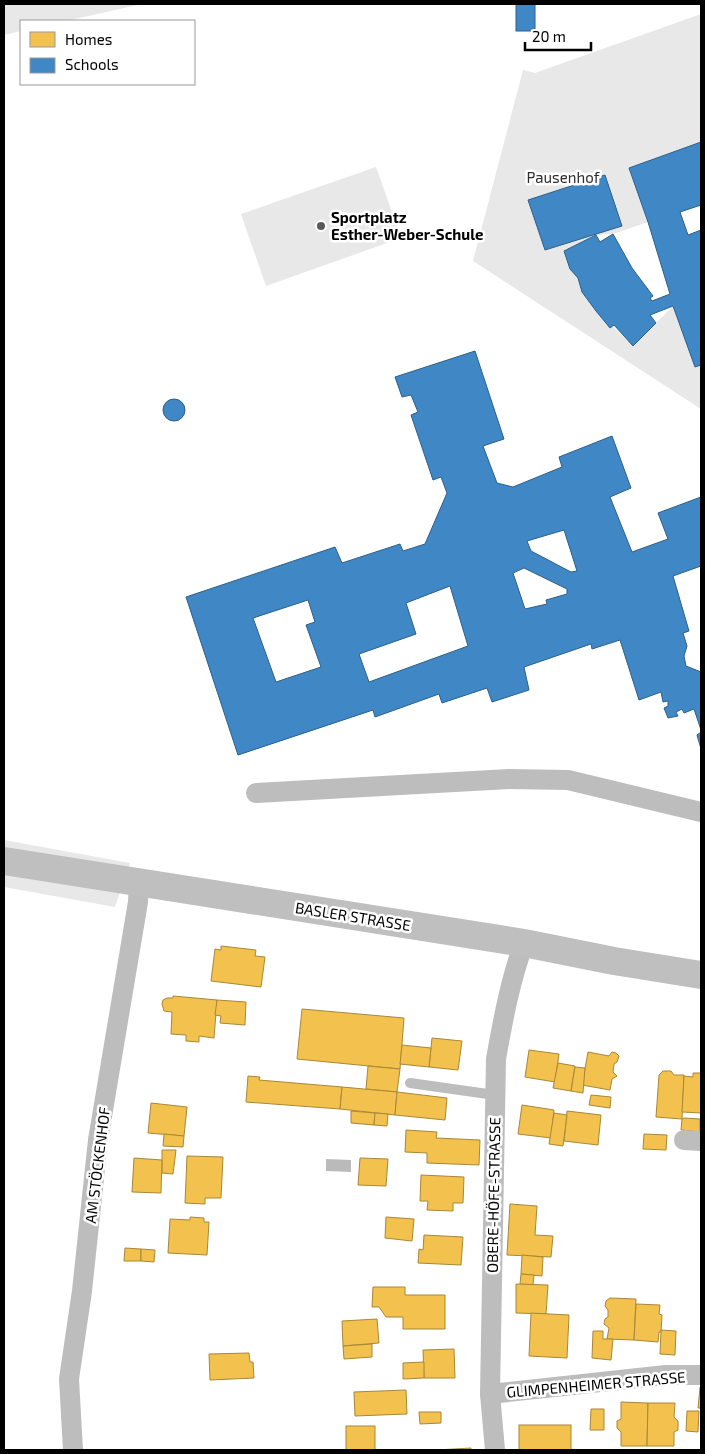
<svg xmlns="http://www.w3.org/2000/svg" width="705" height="1454" viewBox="0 0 705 1454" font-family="'Exo 2',sans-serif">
<rect width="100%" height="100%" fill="#fff"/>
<g fill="#e8e8e8">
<polygon points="4,4 142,4 66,21 21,21 21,31 4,35"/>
<polygon points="701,14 701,142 629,168 648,222 613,234 596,235 564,251 592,306 633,346 673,306 695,367 701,365 701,409 473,261 523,70 535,73"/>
<polygon points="376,167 401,238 266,286 241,214"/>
<polygon points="4,840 130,863 115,907 4,887"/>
</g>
<polygon fill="#bababa" points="326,1159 351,1160 351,1172 326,1171"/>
<g fill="#f2c14e" stroke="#a98737">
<polygon points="221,946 256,950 255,956 265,957 261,987 211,981 215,949 221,950"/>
<polygon points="173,996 217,1000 214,1038 199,1036 199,1042 186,1041 186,1035 171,1034 172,1012 164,1011 162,1004 163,1000 167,998 173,998"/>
<polygon points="217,1000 246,1002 245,1025 220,1023 221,1016 215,1015"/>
<polygon points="302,1009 404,1018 400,1069 297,1059"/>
<polygon points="432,1038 462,1041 458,1070 429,1067"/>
<polygon points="402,1045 431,1048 429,1067 400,1064"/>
<polygon points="529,1050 559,1054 555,1082 525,1077"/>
<polygon points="588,1052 609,1056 612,1052 616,1053 619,1056 617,1062 614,1064 613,1072 617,1076 612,1079 610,1090 582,1085"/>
<polygon points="558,1063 575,1066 571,1091 553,1088"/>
<polygon points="368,1066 400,1069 397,1092 366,1089"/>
<polygon points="575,1067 585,1068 583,1093 571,1091"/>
<polygon points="663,1071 671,1071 674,1075 684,1075 682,1119 656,1117 659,1075"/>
<polygon points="693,1073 701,1073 701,1113 682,1112 684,1076 693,1077"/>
<polygon points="248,1076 260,1077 259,1080 342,1087 340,1109 246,1102"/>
<polygon points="342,1087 397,1092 395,1115 340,1109"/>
<polygon points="397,1092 447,1098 445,1120 395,1115"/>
<polygon points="591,1095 611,1097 610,1108 589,1105"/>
<polygon points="151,1103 187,1107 184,1136 148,1133"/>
<polygon points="522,1105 554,1110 551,1138 518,1134"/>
<polygon points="351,1111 375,1113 374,1125 351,1123"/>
<polygon points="567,1111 601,1115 598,1145 564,1141"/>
<polygon points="375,1113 388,1114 387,1126 374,1125"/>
<polygon points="554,1113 567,1115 563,1146 549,1144"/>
<polygon points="684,1118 700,1119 700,1132 681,1130 682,1119"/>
<polygon points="406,1130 437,1132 436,1138 480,1140 479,1165 427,1163 427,1153 405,1152"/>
<polygon points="164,1134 184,1136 183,1147 163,1146"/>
<polygon points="644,1134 667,1135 666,1150 643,1149"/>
<polygon points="162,1150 176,1150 173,1174 162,1173"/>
<polygon points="187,1156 223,1157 221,1198 205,1198 205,1204 185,1203"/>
<polygon points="134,1158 162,1160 161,1193 132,1192"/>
<polygon points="360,1158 388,1159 386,1186 358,1185"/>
<polygon points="421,1175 464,1177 463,1203 453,1203 453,1211 427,1210 428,1201 420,1201"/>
<polygon points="510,1204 537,1206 535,1235 553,1236 551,1257 507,1255"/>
<polygon points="190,1217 204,1218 204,1222 209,1222 207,1255 168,1253 170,1219 190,1220"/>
<polygon points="386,1217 414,1219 412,1241 385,1238"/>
<polygon points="424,1235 463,1237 461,1265 418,1263 419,1249 423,1250"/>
<polygon points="125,1248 141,1249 141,1261 124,1261"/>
<polygon points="141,1249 155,1250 154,1262 141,1261"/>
<polygon points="522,1255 543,1257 542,1276 521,1274"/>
<polygon points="521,1274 534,1275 533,1285 520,1284"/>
<polygon points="516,1284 548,1285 546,1314 516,1313"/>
<polygon points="373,1287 405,1287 405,1295 445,1295 445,1329 403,1329 403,1317 386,1317 379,1307 372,1307"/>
<polygon points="610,1298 636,1299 634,1340 607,1339 609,1328 604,1324 605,1319 608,1317 608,1310 605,1306 606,1301"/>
<polygon points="636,1304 660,1305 659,1314 662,1315 661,1332 659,1332 658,1342 634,1340"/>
<polygon points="531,1313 569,1315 567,1358 529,1356"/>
<polygon points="377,1319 379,1343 343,1346 342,1321"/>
<polygon points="661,1330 676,1331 675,1355 660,1354"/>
<polygon points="593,1331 603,1331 603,1339 613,1339 611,1360 592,1358"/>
<polygon points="372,1344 372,1357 344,1359 343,1346"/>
<polygon points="454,1349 455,1378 424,1378 423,1350"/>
<polygon points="249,1353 250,1362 253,1362 254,1378 210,1380 209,1354"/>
<polygon points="424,1362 424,1378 403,1379 403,1363"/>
<polygon points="700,1387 701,1387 701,1408 698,1408"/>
<polygon points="406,1390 407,1414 355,1416 354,1392"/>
<polygon points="621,1402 648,1403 647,1446 621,1446 621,1432 617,1428 617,1421 621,1419"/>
<polygon points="648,1403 675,1403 674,1417 678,1421 678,1430 674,1432 674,1446 647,1446"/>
<polygon points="591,1409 604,1409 604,1430 590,1430"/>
<polygon points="687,1411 699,1411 698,1432 686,1431"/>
<polygon points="419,1412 441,1412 441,1423 420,1424"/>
<rect x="519" y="1425" width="52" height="25"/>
<rect x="346" y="1426" width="29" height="24"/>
<polygon points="471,1448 471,1450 437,1450"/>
</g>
<g fill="#3f88c5" stroke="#2c5f8a" fill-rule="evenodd">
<rect x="516" y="4" width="19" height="27"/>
<polygon points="701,142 701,205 680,212 688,235 701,230 701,365 695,367 673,306 650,315 656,323 633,346 614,325 610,328 596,311 582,292 578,278 570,269 564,251 596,235 600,242 613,234 632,268 653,296 650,298 652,301 670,294 648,222 629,168"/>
<polygon points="605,175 622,226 545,250 528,200"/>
<path d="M475,351L504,439L483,446L497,483L513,487L562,467L559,457L612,436L631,488L610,497L632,552L668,539L658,513L701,497V566L673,576L689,631L683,633L687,646L684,656L686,666L701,672V730L694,709L684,713L682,709L676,712L678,716L668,718L664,708L668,706V701L663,702L661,692L639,700L620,640L592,649L591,644L524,667L529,690L492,702L487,688L442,703L439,694L375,717L373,710L238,755L186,597L335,547L342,563L400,544L403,551L425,544L447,493L441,477L433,480L411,415L418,412L411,395L402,397L395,377ZM564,530L577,571L571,572L531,551L527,541ZM524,568L567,589V594L546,600L547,604L525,609L513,573ZM450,586L468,646L369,682L359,654L416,634L406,603ZM308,600L315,622L306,625L321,667L276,682L253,618Z"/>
<circle cx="174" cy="410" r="11"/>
<polygon points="701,732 701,749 697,735"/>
</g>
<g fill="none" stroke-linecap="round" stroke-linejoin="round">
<polyline stroke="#bdbdbd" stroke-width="10" points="410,1083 495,1095"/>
<g stroke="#bdbdbd" stroke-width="20">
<polyline points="256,793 509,779 568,780 701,812"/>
<polyline points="684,1140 701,1141"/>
<polyline points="490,1394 666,1375 701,1375"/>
<polyline points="73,1450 69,1379 82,1291 98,1140 138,902 139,881"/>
<path d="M495,1450L490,1394L496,1059C503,1020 510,981 524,943"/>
</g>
<polyline stroke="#bfbfbf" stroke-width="28" points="4,861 524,943 614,961 701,975"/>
</g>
<circle fill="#595959" stroke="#fff" stroke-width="2" cx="321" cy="226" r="5"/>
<g text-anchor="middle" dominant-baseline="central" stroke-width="5" stroke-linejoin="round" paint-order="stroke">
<g font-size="15" fill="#2d2d2d" stroke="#fff">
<text x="563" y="177">Pausenhof</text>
</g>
<g font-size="15" font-weight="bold" fill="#000" stroke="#fff" text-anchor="start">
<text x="331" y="217">Sportplatz<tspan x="331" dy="17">Esther-Weber-Schule</tspan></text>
</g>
<g font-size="15" fill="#000" stroke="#fff">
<text transform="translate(353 916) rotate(9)">BASLER STRASSE</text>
<text transform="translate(97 1165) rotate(-83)">AM STÖCKENHOF</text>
<text transform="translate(493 1195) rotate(-89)">OBERE-HÖFE-STRASSE</text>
<text transform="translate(596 1384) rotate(-5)">GLIMPENHEIMER STRASSE</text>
</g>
</g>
<rect width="705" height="1454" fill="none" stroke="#000000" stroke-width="10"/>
<rect x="20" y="20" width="175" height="65" fill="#ffffff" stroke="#999999"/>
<rect x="30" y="32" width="25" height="15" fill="#f2c14e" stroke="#999999"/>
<text x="65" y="45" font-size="15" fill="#000000">Homes</text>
<rect x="30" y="58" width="25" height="15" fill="#3f88c5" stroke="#999999"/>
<text x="65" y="70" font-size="15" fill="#000000">Schools</text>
<path d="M525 42v8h66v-8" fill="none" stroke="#000000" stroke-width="2.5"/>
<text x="532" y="42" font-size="15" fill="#000000" stroke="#ffffff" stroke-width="4" paint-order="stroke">20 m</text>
</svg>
